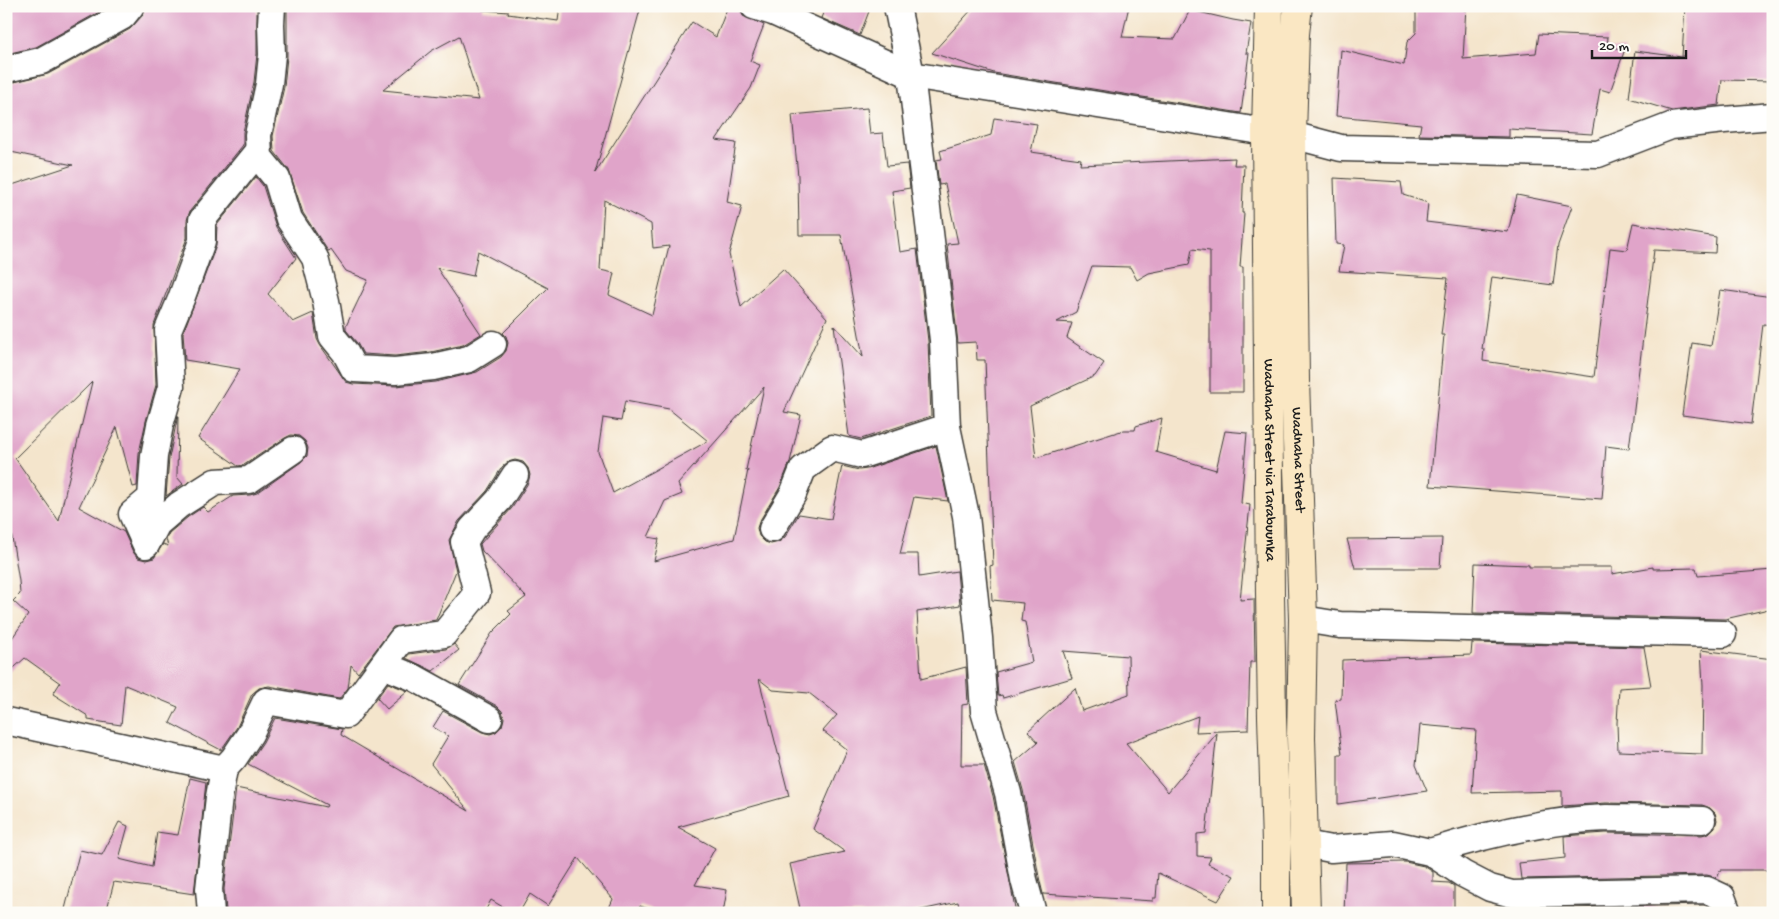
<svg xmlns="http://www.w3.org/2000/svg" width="1779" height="919" viewBox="0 0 1779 919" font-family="'Gochi Hand',sans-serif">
<rect width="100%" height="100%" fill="#fdfcf7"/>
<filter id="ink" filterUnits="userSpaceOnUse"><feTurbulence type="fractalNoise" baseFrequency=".02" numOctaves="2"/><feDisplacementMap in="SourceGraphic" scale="10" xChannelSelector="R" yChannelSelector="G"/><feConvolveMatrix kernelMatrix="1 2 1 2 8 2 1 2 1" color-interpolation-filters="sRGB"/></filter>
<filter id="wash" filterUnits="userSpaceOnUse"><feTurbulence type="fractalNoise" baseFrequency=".0096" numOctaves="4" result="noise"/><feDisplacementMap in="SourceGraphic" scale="20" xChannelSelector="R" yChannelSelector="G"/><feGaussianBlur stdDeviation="1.12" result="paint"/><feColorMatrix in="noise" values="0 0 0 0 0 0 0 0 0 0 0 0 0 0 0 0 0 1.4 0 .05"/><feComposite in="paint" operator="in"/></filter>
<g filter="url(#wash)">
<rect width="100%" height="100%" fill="#f4e5cc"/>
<g id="blocks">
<g fill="#e0a4c9" fill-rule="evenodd">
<polygon points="6,6 110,6 36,47 6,54"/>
<path d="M146,6H257V54L254,82L243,132V145L190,211L187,220V238L154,325L156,385L146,421L139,453L137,486L133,487L117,427L79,507L124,532L133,552L138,558L146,560L154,558L163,544L168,546L166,539L169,533L188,517L203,507L208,512L233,496L250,495L257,493L301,462L307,456L308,448L305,441L299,436L291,435L285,438L244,465L238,466L198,438L240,369L185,360L183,333L216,246L217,225L256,177L263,186L276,227L296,258L268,294L293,322L313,313L317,339L320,345L346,382L353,384L396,386L436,382L477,372L501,357L506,351L508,343L506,336L503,333L548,288L478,251L473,276L437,268L481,334L463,345L431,352L395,356L363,354L357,343L346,330V326L368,280L346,271L331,250L328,251L303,213L289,170L274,151L273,136L284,87L287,57V6H484L482,10L509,12L508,14L558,21L560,6H626L640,10L595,173L692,22L716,37L728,6H739L743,16L764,25L750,61L760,65L751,88L716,140L736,143L727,202L742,206L729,254L741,307L783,269L827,318L784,412L801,415L790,462L780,487L759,522L757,528L759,536L765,542L771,544L779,542L785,537L799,514L831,519L842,466L859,470L867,469L936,446L948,501L914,497L900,554H918L919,577L957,571L960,605L917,612L921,679L966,667L968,704L962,705L961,765H984L993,796L1016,913H960L958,902L907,913H801L790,864L845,852L813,829L847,750L823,731L837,715L809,693L773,690L759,679L789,796L678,827L715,848L695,885L727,890L723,913H662L640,906L637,913H607L613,899L578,858L548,906L530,894L519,913H513L491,900L484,913H234L226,910L224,889L236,788L326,807L327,805L248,764L263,742L275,718L342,729L341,735L469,811L431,764L448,736L433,727L443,711L482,732L490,734L496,732L502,726L504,718L502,711L497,706L459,685L492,633L511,614L508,611L526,597L482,551L480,544L512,508L528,483L530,475L528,468L523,462L515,460L508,462L502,467L487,491L459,521L449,540L456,571L436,620L393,627L358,673L351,665L348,688L339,699L269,686L259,688L252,694L237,727L221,750L170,723L178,707L125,685L121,725L88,720V716L53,694L60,683L25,658L6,675V647L28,615L13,601L20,594L19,581L11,531H6V187L73,165L6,151V84L48,74L130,29L143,15ZM459,36L479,100L383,90L431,51ZM604,200L651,224L653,248L669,246L652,315L609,295L614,273L600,270ZM92,382L64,498L59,521L15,458ZM764,387L746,470H748L734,539L654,561L659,539L648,537L665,501L682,494L678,484ZM625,401L669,409L708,441L613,493L598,452L603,418L621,421Z"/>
<polygon points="826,6 871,6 860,35 821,18"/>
<polygon points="975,6 1129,6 1122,37 1175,39 1190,10 1233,20 1251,23 1246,53 1249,53 1241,113 994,73 932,53"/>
<polygon points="1416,6 1466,6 1463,59 1536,53 1539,34 1608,37 1607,47 1625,49 1610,92 1600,89 1592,134 1509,129 1509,137 1419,135 1421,124 1336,116 1341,50 1404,65 1407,42 1416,33"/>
<polygon points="1685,6 1773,6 1773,81 1722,80 1719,105 1672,111 1629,98 1635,51 1682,57"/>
<polygon points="867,108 870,134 883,133 887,166 907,164 910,188 892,191 900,252 917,249 928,341 931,416 861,439 849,436 834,325 863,357 841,235 799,235 798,176 792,115"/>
<polygon points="994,118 1037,124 1031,152 1081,159 1080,165 1235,158 1234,165 1244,165 1242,213 1244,213 1240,267 1243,267 1243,392 1210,392 1210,251 1192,249 1189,265 1149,273 1137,280 1130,267 1092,266 1076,312 1057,322 1072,323 1067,338 1104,363 1095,376 1030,406 1036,458 1124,430 1135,430 1136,426 1162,418 1156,452 1216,470 1225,431 1247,433 1241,503 1250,505 1240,600 1254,599 1255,662 1250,662 1248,730 1196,732 1198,716 1126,743 1168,792 1217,733 1206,833 1197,834 1197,856 1211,857 1208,864 1234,876 1218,901 1158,873 1156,898 1153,898 1153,901 1043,894 1039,877 1023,790 1015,762 1038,742 1028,731 1075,688 1082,711 1129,694 1128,656 1063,651 1072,678 1003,698 1002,695 998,696 996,672 1032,662 1025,622 1021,621 1023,603 992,600 990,566 993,565 985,360 977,360 976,342 958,343 947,244 958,243 945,184 939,185 936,160 942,159 940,151 991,135"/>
<polygon points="1334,178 1401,182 1403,195 1428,203 1426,222 1508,232 1517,195 1572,206 1558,245 1553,285 1492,277 1482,349 1484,349 1483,361 1594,377 1610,248 1627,250 1633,223 1716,237 1715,253 1654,250 1629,449 1606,446 1602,499 1430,486 1444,335 1441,335 1448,278 1339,271 1344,245 1336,244"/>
<polygon points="1720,290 1773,297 1773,325 1763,324 1751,424 1682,415 1692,343 1711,346"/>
<polygon points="178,415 177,477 183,484 166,496 169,458"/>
<polygon points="1442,538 1440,568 1355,568 1347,539"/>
<polygon points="1475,563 1529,565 1529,567 1612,567 1612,574 1653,567 1653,569 1696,568 1698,576 1773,570 1773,608 1725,619 1473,613"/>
<polygon points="1472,643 1644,647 1651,686 1619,688 1617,723 1618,751 1702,754 1703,685 1701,650 1773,659 1773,870 1720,870 1717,878 1707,875 1521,879 1519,863 1565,858 1564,836 1606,833 1702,835 1709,833 1715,827 1717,820 1715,813 1710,808 1702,805 1606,803 1562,806 1562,791 1472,793 1476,730 1420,725 1416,765 1427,791 1338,804 1338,754 1342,754 1335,700 1341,699 1342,660 1471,655"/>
<polygon points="454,644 459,650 433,671 406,658 409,654 446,649"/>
<polygon points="388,683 408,691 387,709 377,698"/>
<polygon points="190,778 206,782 194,894 114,882 106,913 64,913 80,850 102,855 119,822 128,826 119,859 152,867 157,832 178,835"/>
<polygon points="1405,862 1424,866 1433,872 1433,882 1449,883 1454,886 1454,913 1344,913 1346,863"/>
<polygon points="1704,905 1709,908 1708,913 1526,913 1525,909"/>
</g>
</g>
</g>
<g filter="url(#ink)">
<use href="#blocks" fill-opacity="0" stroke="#3c3a36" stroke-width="1"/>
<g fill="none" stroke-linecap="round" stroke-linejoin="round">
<defs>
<g id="minor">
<polyline points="272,6 271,24 272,55 269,84 258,135 259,157 277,179 289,219 315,258 326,301 332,336 345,352 354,369 395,371 433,367 469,359 493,344"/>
<polyline points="754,6 773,12 911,75 1266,132"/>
<polyline points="897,6 911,75 943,340 947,427 966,516 979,638 984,711 1008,793 1024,880 1033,913"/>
<polyline points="6,69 41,61 123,16 131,6"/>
<polyline points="1292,135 1341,148 1598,154 1671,126 1724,120 1773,116"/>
<polyline points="258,151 202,220 202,241 181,299 168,330 171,387 160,425 154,456 151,498 132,514 146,545 157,524 179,505 215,482 249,480 293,450"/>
<polyline points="772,529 793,494 803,469 832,448 862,455 947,427"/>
<polyline points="1303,619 1340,625 1723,634"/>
<polyline points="383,665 415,678 489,719"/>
<polyline points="6,721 224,769"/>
<polyline points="1305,844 1331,849 1393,844 1430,852 1463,874 1490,888 1512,894 1707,890 1722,897 1728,913"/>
<path d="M1430,852C1487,834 1546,820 1606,818C1638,818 1670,819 1702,820"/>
<polyline points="211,913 209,889 219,797 224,769 234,758 250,734 266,701 346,715 401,640 444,634 477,593 464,542 472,529 499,500 515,475"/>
</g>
<g id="secondary">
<path id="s1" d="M1269,6L1266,132L1270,593L1272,717L1276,843V913"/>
<path id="s2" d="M1298,6L1295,34L1292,135L1295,380L1303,619L1301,737L1306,913"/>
</g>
</defs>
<use href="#minor" stroke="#3c3a36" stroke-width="29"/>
<use href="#secondary" stroke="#3c3a36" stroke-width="30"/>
<use href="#minor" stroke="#fff" stroke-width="26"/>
<use href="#secondary" stroke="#fae7c3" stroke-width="28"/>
</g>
</g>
<g text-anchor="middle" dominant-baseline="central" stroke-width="4.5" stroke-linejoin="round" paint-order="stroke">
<g font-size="15" fill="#1c1c1c" stroke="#fdfcf7">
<text stroke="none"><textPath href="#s2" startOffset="454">Wadnaha Street</textPath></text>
<text stroke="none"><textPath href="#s1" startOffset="454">Wadnaha Street via Tarabuunka</textPath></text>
</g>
</g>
<rect width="1779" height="919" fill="none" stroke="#fdfcf7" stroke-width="25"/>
<path d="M1592 50v8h94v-8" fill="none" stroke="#1c1c1c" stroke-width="2.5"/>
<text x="1599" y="50" font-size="15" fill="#1c1c1c" stroke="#fdfcf7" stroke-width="4" paint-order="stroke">20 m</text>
</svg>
